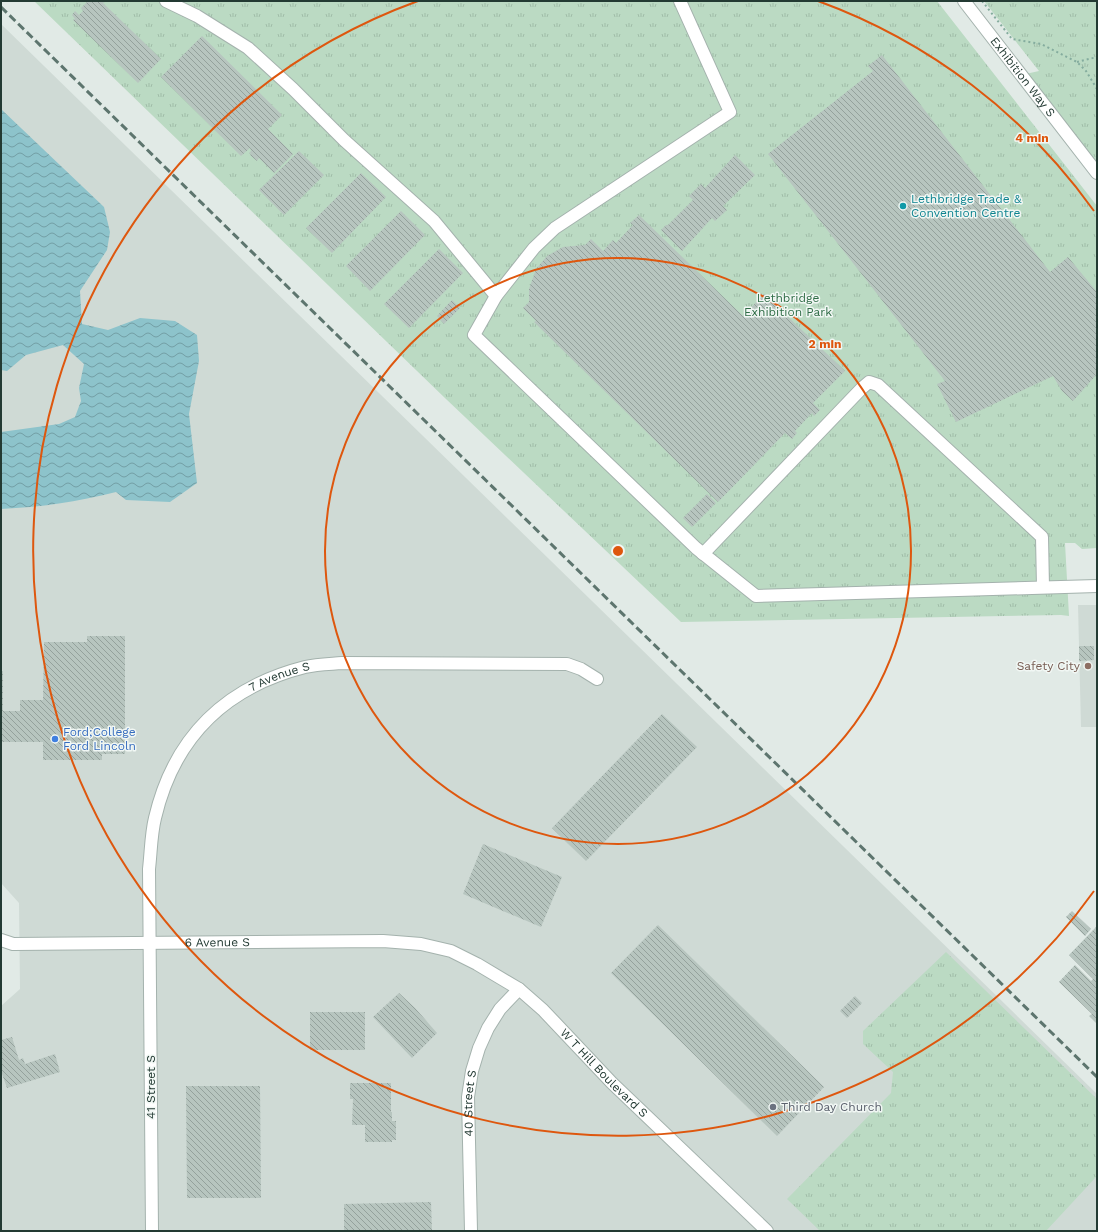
<svg xmlns="http://www.w3.org/2000/svg" width="1098" height="1232" viewBox="0 0 1098 1232" font-family="'Work Sans',sans-serif">
<defs>
<pattern id="grass-tufts" width="24" height="20" patternUnits="userSpaceOnUse"><rect width="24" height="20" fill="#bbdac3"/><path d="M3 7l-1-3M5 7V3M7 7l1-3M15 17l-1-3M17 17v-4M19 17l1-3" fill="none" stroke="#a0bca8"/></pattern>
<pattern id="water-waves" width="16" height="10" patternUnits="userSpaceOnUse"><rect width="16" height="10" fill="#8dc3cb"/><path d="M0 5q4-4 8 0t8 0" fill="none" stroke="#739fa5"/></pattern>
<pattern id="building-back-hatch" width="6" height="6" patternUnits="userSpaceOnUse"><rect width="6" height="6" fill="#b7c5bf"/><path d="M-1 5l2 2M0 0l6 6M5-1l2 2" fill="none" stroke="#94a19c"/></pattern>
</defs>
<rect width="100%" height="100%" fill="#e1eae6"/>
<g fill="#cfdad5">
<polygon points="1,24 1097,1094 1097,1231 1,1231 1,1006 20,989 19,903 1,883"/>
<polygon points="1078,605 1097,605 1097,727 1081,727"/>
</g>
<g fill="url(#grass-tufts)">
<polygon points="34,1 937,1 1097,206 1097,548 1082,549 1075,543 1065,543 1069,616 1061,615 681,622 446,399"/>
<polygon points="984,1 1097,1 1097,173 1021,75 1039,71"/>
<polygon points="946,952 1097,1099 1097,1176 1046,1231 820,1231 787,1199 891,1093 893,1072 863,1044 863,1031"/>
</g>
<path fill="url(#water-waves)" d="M1,109L104,207L110,232L107,250L80,291L82,324L108,330L140,318L175,321L197,335L199,361L189,414L197,483L170,502L126,500L116,492C77,502 41,507 1,509V432L59,424L75,417L81,401L79,388L84,364L63,345L26,355L7,371L1,370Z"/>
<g fill="url(#building-back-hatch)">
<polygon points="88,1 106,1 103,3 161,59 138,83 73,20 75,19 72,15 75,11 79,15 83,11 81,8"/>
<polygon points="202,36 282,115 268,129 293,154 274,173 259,158 257,161 250,155 251,154 249,153 251,151 250,148 241,156 161,77"/>
<polygon points="882,55 1050,272 1068,257 1097,292 1097,374 1073,401 1062,391 1053,376 956,422 937,384 945,381 768,154 873,71 868,66"/>
<polygon points="299,151 324,175 284,215 259,190"/>
<polygon points="735,155 755,175 723,206 727,210 715,221 712,218 682,251 661,230 666,225 668,225 693,200 689,196 701,184 705,188"/>
<polygon points="361,173 386,197 332,253 306,228"/>
<polygon points="401,211 425,235 370,291 346,266"/>
<polygon points="639,215 743,316 764,294 845,371 813,403 820,410 814,416 812,413 795,431 797,433 792,439 785,433 718,502 534,322 536,321 523,308 529,302 529,289 536,269 547,256 563,247 585,245 591,239 603,251 613,240 616,243 633,225 630,223"/>
<polygon points="439,249 463,273 409,328 384,304"/>
<polygon points="452,300 460,308 444,324 437,316"/>
<polygon points="707,494 716,503 692,527 683,518"/>
<polygon points="87,636 125,636 125,754 102,754 102,760 43,760 43,742 1,742 1,671 3,671 3,711 20,711 20,700 43,700 44,642 87,642"/>
<polygon points="1079,646 1094,646 1094,660 1079,661"/>
<polygon points="662,714 697,747 586,861 552,828"/>
<polygon points="483,844 562,877 541,927 463,894"/>
<polygon points="1072,911 1091,929 1085,936 1066,917"/>
<polygon points="658,925 824,1087 777,1136 611,973"/>
<polygon points="1097,926 1097,1024 1089,1016 1092,1014 1059,982 1075,965 1091,981 1093,979 1069,955"/>
<polygon points="399,993 415,1008 437,1033 412,1058 373,1017"/>
<polygon points="855,996 862,1003 847,1018 840,1011"/>
<rect x="310" y="1012" width="55" height="38"/>
<polygon points="12,1037 19,1060 23,1058 25,1064 55,1054 60,1072 7,1088 1,1071 1,1040"/>
<polygon points="350,1083 391,1083 391,1112 392,1112 392,1121 396,1121 396,1140 392,1140 392,1142 365,1142 365,1125 352,1125 353,1099 350,1099"/>
<polygon points="186,1086 260,1086 261,1198 187,1198"/>
<polygon points="431,1202 432,1231 344,1231 344,1204"/>
</g>
<g fill="none" stroke-linecap="round" stroke-linejoin="round">
<defs>
<g id="minor">
<polyline points="166,1 197,16 248,48 293,89 344,140 434,221 496,296"/>
<polyline points="680,1 730,112 555,228 534,248 496,296 474,335 696,548 756,596 1097,586"/>
<path id="s1" d="M964,1L1097,173"/>
<polyline points="703,554 862,388 869,382 878,385 1042,537 1043,587"/>
<path id="s2" d="M1,940L13,944L383,941L421,944L451,951L477,964L519,989L543,1010L612,1083L767,1231"/>
<path id="s3" d="M152,1231L149,869C151,852 151,834 155,818C174,737 226,687 305,667C317,664 330,664 342,663L567,664L581,669L597,679"/>
<path id="s4" d="M471,1231L468,1097L472,1071L479,1048L488,1028L500,1009L519,989"/>
</g>
</defs>
<use href="#minor" stroke="#a4b2ad" stroke-width="14"/>
<g stroke="#84ac9e" stroke-width="2" stroke-dasharray="2 3" stroke-linecap="butt">
<polyline points="982,1 1012,39 1041,44 1077,62 1086,71 1097,89"/>
<polyline points="1077,62 1097,57"/>
</g>
<use href="#minor" stroke="#fff" stroke-width="12"/>
<polyline stroke="#5d756e" stroke-width="3" stroke-dasharray="8 4" stroke-linecap="butt" points="1,7 1097,1077"/>
</g>
<g fill="none" stroke="#de570e" stroke-width="2">
<circle cx="618" cy="551" r="293"/>
<path d="M1094 891A585 585 0 1 1 418 1M818 1A585 585 0 0 1 1094 211"/>
</g>
<circle fill="#0f9aa8" stroke="#f1f7f4" stroke-width="1.5" cx="903" cy="206" r="4"/>
<circle fill="#8d6e63" stroke="#f1f7f4" stroke-width="1.5" cx="1088" cy="666" r="4"/>
<circle fill="#3f7fe0" stroke="#f1f7f4" stroke-width="1.5" cx="55" cy="739" r="4"/>
<circle fill="#6b7280" stroke="#f1f7f4" stroke-width="1.5" cx="773" cy="1107" r="4"/>
<g text-anchor="middle" dominant-baseline="central" stroke-width="3" stroke-linejoin="round" paint-order="stroke">
<g font-size="12" fill="#233a33" stroke="#f1f7f4">
<text stroke="none"><textPath href="#s1" startOffset="96">Exhibition Way S</textPath></text>
<text stroke="none"><textPath href="#s3" startOffset="611">7 Avenue S</textPath></text>
<text stroke="none"><textPath href="#s2" startOffset="217">6 Avenue S</textPath></text>
<text stroke="none"><textPath href="#s2" startOffset="649">W T Hill Boulevard S</textPath></text>
<text transform="translate(151 1087) rotate(-90)">41 Street S</text>
<text stroke="none"><textPath href="#s4" startOffset="128">40 Street S</textPath></text>
</g>
<g font-size="12" fill="#0d838f" stroke="#f1f7f4" text-anchor="start">
<text x="911" y="199">Lethbridge Trade &amp;<tspan x="911" dy="14">Convention Centre</tspan></text>
</g>
<g font-size="12" fill="#306d47" stroke="#f1f7f4">
<text x="788" y="298">Lethbridge<tspan x="788" dy="14">Exhibition Park</tspan></text>
</g>
<g font-size="12" fill="#785e54" stroke="#f1f7f4" text-anchor="end">
<text x="1080" y="666">Safety City</text>
</g>
<g font-size="12" fill="#366cbe" stroke="#f1f7f4" text-anchor="start">
<text x="63" y="732">Ford;College<tspan x="63" dy="14">Ford Lincoln</tspan></text>
</g>
<g font-size="12" fill="#5b616d" stroke="#f1f7f4" text-anchor="start">
<text x="781" y="1107">Third Day Church</text>
</g>
</g>
<circle cx="618" cy="551" r="6" fill="#de570e" stroke="#f1f7f4" stroke-width="2"/>
<g font-size="12" text-anchor="middle" font-weight="bold" fill="#de570e" stroke="#f1f7f4" stroke-width="3" stroke-linejoin="round" paint-order="stroke">
<text x="1032" y="142">4 min</text>
<text x="825" y="348">2 min</text>
</g>
<rect width="1098" height="1232" fill="none" stroke="#233a33" stroke-width="4"/>
</svg>
